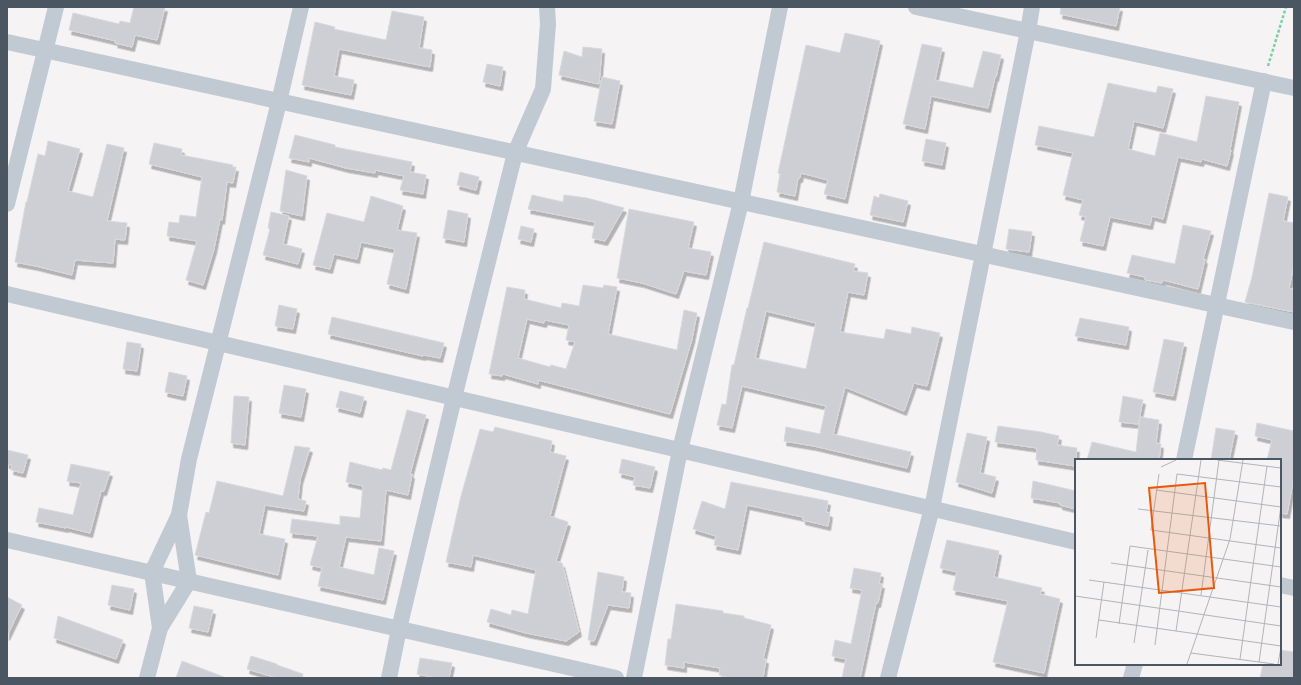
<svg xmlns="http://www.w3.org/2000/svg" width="1301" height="685" viewBox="0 0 1301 685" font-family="'Public Sans',sans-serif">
<defs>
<filter id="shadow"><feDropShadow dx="2.5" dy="4.5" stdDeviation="0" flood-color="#0004"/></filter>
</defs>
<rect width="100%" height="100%" fill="#f5f3f3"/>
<g fill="#cdcfd5" stroke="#d7d9de" fill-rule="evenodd" filter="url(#shadow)">
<polygon points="134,7 165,7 157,40 135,35 132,47 115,43 116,41 69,30 73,13 119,24 120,21 130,23"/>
<polygon points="1061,7 1120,7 1116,26 1060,14"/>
<polygon points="392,11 424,17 419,48 432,50 430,67 339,49 334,76 354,80 351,95 302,85 315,22 335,27 334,29 386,40"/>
<polygon points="845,33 880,41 845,199 824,194 828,180 801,173 800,178 798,178 795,196 777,192 780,174 778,173 806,45 840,53"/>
<polygon points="922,44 942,48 935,80 973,88 983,51 1001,55 996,77 995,77 988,108 931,96 925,129 903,124"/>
<polygon points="583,47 602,49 599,84 559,75 564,51 582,57"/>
<polygon points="487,64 503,67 500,86 483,82"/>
<polygon points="602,77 620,81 612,124 594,121"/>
<polygon points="1108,83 1156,93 1158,86 1173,89 1163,128 1134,121 1128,149 1155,156 1160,133 1197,142 1206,96 1239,102 1230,150 1231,150 1227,166 1202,159 1201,162 1178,157 1163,219 1152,216 1150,225 1110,217 1103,246 1080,241 1086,217 1079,215 1083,200 1063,195 1073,153 1035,145 1039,126 1094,137"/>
<polygon points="295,135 335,145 335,147 412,162 410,172 426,175 423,194 400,190 404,176 375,170 375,173 346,168 309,158 309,162 289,158"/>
<polygon points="926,139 946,143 942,165 922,161"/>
<polygon points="48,141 80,149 68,191 93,197 107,144 124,148 107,221 127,223 125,240 115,239 113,263 75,260 72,275 36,266 15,262 26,202 27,202 38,154 45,156"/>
<polygon points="154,143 182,149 181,155 233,165 232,167 236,167 233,183 227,182 222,220 220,219 214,249 203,285 186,280 197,241 167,236 169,222 179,223 180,215 196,217 202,177 149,164"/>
<polygon points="286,170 307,176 302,216 280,211"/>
<polygon points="460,172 479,177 476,190 457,185"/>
<polygon points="1269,193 1288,197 1283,221 1294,223 1294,264 1289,288 1294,290 1294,312 1245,302 1252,277"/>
<polygon points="880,194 908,201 903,222 870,215 874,196 879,198"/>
<polygon points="532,195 563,202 564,195 587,198 624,208 605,241 592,238 595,222 528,209"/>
<polygon points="371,196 403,206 397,230 417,233 406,289 387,284 395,249 361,242 357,259 334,254 330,269 313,265 327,213 364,222"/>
<polygon points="629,209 694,222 688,248 711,252 706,275 684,271 676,294 642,283 617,278"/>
<polygon points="448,210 468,214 464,242 443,238"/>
<polygon points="271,212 289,216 283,244 302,249 298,264 263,255 270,229 268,228"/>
<polygon points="1183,225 1211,231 1203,259 1205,259 1198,289 1163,280 1162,283 1145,280 1145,277 1127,273 1132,255 1175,264"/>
<polygon points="521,226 534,229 531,242 518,239"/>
<polygon points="1009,229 1032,232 1029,252 1006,249"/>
<path d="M764,242L855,264L853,271L868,273L864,295L848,292L840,332L884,339L886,329L911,334L912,327L940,333L927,386L914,383L904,411L845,387L833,434L911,452L907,468L814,446L784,441L786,427L820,434L826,406L742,386L732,428L717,425L722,404L726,405L732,365H734L747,308H748ZM766,311L816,323L806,369L755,358Z"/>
<path d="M583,285L603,288L604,285L617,287L608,334L677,350L684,310L697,313L692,339L670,414L538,380V384L503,374L502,376L489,374L507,287L525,290L524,299L561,308L562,303L579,306ZM527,319L544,323L545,320L569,325L566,340L575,342L566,369L551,365L550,367L518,358Z"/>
<polygon points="279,305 297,309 293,329 275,326"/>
<polygon points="332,317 444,343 440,358 424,355 423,356 328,334"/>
<polygon points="1080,318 1129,327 1126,345 1075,336"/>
<polygon points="1164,339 1184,343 1173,396 1153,392"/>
<polygon points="127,342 141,344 137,371 123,369"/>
<polygon points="169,372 187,376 183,396 165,392"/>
<polygon points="284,385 306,389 301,417 279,413"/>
<polygon points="340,391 364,397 360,413 336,407"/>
<polygon points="234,396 249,397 245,445 231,443"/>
<polygon points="1123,396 1143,400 1138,424 1119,422"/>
<polygon points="407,410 426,415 410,474 412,474 408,495 386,490 381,541 346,537 339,567 374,575 379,548 394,551 383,600 318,586 322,568 310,565 318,536 290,533 292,519 340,525 340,516 360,518 363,486 346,482 350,462 382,470 383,468 391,470"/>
<polygon points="1140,417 1159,420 1156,443 1161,444 1159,460 1087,460 1092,442 1136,452"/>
<polygon points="1257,423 1294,431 1294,476 1287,514 1280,513 1280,460 1267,460 1272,440 1255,436"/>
<polygon points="998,426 1041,432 1059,436 1057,445 1077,448 1075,466 1036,460 1037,448 995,442"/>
<polygon points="495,427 552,441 550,452 566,456 550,516 568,522 556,561 562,563 579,632 566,641 526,633 487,622 491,609 511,615 512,610 528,614 536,570 473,555 471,567 446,562 461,496 480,429 493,432"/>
<polygon points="1216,428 1235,431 1229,460 1211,460"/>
<polygon points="967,433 987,437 980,473 996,477 992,493 956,482"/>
<polygon points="295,446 310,448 300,480 298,499 306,501 304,511 265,505 259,534 285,539 278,575 195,555 206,512 209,513 217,481 283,496"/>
<polygon points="7,450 28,455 23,473 11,470 12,465 7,464"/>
<polygon points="622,459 655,467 650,488 633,485 635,477 619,473"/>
<polygon points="71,464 110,472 104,491 101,491 90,533 66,527 66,528 36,522 39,508 73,515 81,483 67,481"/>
<polygon points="1033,481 1076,491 1076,509 1060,505 1060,503 1031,498"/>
<polygon points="731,482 828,501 826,512 830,513 828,526 803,520 803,517 747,505 738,550 714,545 716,536 693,529 702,501 725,509"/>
<polygon points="947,540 999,551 994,577 1042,588 1040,594 1060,599 1044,673 993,662 1008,601 953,590 957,572 940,568"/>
<polygon points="854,568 881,573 879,584 882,584 878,603 876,603 860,678 842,678 846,659 832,656 835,640 851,644 862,590 850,588"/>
<polygon points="598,572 624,577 622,592 631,593 629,608 608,605 594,641 588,640"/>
<polygon points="112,585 134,589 130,610 108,605"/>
<polygon points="7,597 22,605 7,636"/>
<polygon points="676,604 723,611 723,613 744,616 744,618 771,625 763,659 766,659 763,678 731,678 719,675 720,668 684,662 684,668 665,665 668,639 671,639"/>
<polygon points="194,606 213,610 208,632 189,628"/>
<polygon points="58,616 123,640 116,659 54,638"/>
<polygon points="1280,650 1294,652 1294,678 1260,678 1263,664 1280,664"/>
<polygon points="251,656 277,664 277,665 303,674 302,678 277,678 247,669"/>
<polygon points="420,658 452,663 449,678 438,678 417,674"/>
<polygon points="182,661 224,677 224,678 176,678"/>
</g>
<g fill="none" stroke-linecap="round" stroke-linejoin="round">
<polyline stroke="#7ad0a6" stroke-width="2.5" stroke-dasharray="3 2" stroke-linecap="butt" points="1268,66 1286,7"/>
<g stroke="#c1cad2" stroke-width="16">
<polyline points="916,7 1294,88"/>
<polyline points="7,42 1294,322"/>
<polyline points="7,204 56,7"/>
<polyline points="7,294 1076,542"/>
<polyline points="1184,460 1264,81"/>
<polyline points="7,540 616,678"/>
<polyline points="1280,585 1294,588"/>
<polyline points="160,628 189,581 179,515"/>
<polyline points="147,678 160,628 152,572 179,515 189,459 279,102 301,7"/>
<polyline points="389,678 399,629 454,398 515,153 543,89 548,24 547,7"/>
<polyline points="634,678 680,450 741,202 780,7"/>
<polyline points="888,678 932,508 1028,31 1032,7"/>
<polyline points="1131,678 1135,664"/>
</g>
</g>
<g transform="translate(1075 459)">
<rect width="206" height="206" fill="#f5f3f3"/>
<path fill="none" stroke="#b1b4b9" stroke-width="1" d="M142,1L206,9M86,8L101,1M84,15L76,71L206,89M81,31L206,48M63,50L206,67M36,104L206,128M14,121L206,148M126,136L144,1M0,137L206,167M24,161L206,187M44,165L55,87L206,108M101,172L126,1M21,179L29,123M59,184L73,91M80,186L102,15L206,28M116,194L199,205M165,200L192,7M184,203L206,47M112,205L155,80L168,1M203,205L206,188"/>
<path fill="#e8590c" fill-opacity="0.15" stroke="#e8590c" stroke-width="2" d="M130,24L139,129L84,134L74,29Z"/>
<rect width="206" height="206" fill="none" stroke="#4a5661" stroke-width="2"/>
</g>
<rect width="1301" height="685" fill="none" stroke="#4a5661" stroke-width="16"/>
</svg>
